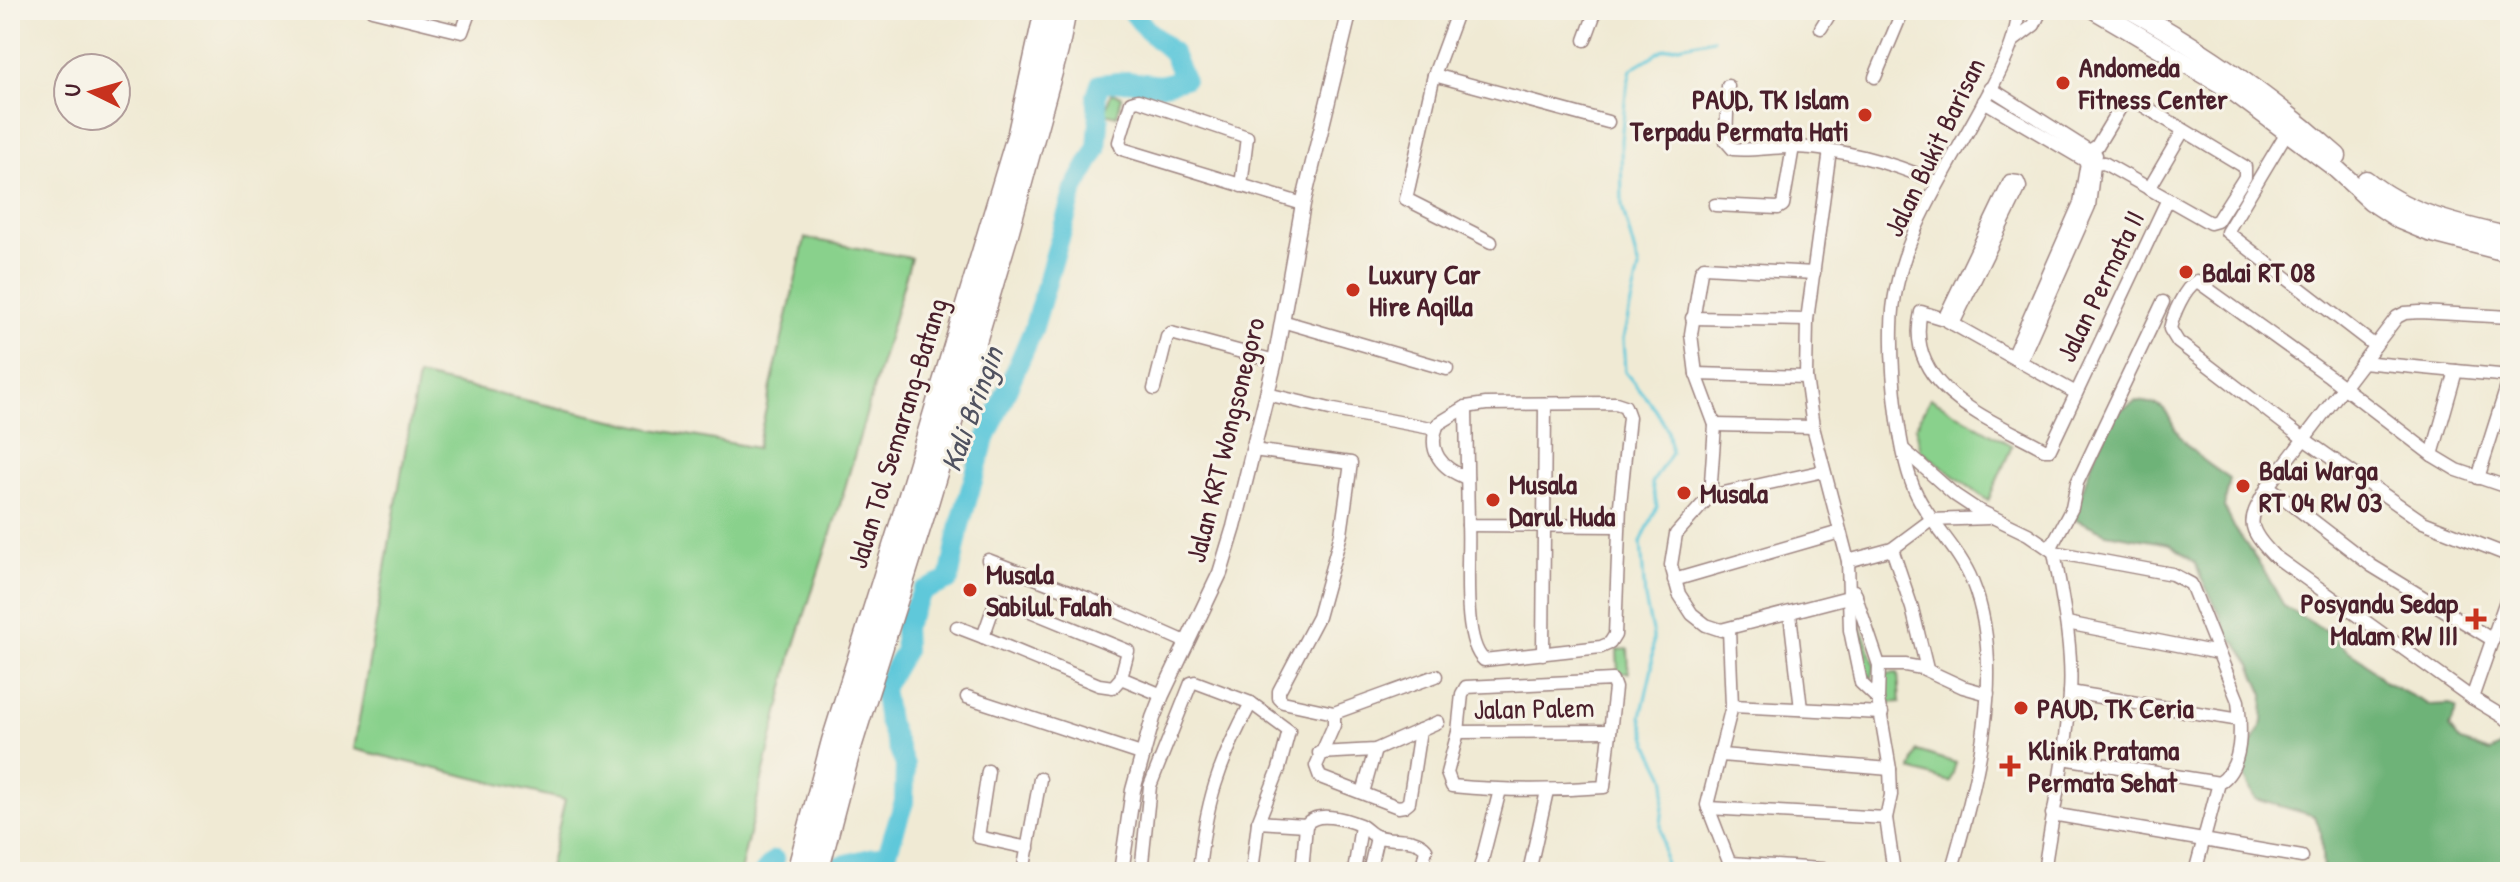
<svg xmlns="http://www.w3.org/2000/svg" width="2520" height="882" viewBox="0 0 2520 882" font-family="'Patrick Hand',sans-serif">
<rect width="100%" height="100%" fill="#f7f3e8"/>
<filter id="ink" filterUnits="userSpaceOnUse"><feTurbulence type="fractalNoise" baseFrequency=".0125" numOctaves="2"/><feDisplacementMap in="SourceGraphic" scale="16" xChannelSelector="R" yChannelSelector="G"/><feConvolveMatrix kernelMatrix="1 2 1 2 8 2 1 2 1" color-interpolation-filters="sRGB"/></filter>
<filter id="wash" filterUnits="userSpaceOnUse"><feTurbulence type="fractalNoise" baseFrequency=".006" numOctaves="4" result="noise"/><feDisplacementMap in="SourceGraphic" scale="32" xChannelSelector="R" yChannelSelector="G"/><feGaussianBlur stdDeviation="1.8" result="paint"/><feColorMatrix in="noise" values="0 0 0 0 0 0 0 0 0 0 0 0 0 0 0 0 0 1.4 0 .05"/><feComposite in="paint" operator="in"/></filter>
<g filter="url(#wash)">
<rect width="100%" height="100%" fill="#f0ead4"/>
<g fill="#89d18c" stroke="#6a785c" stroke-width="2">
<polygon points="1111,93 1122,96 1117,116 1105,113"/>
<polygon points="805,238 911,258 840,505 792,654 740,872 548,872 565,800 354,749 418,376 648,428 757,448"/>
<polygon points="1930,398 2012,446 1988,501 1920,450 1916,426"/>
<polygon points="1856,613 1875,665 1872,678 1866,676 1852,615"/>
<polygon points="1628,649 1629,673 1618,673 1617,650"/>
<polygon points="1898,673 1900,702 1886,703 1884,674"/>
<polygon points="1917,751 1956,763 1950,782 1911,770"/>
</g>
<path fill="#6eb378" stroke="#5c6952" stroke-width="2" d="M2136,401C2176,405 2162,413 2181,438C2194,455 2212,467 2230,479L2224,507L2234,527L2265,572L2284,606L2324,630L2347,650L2364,661L2385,682L2429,705L2450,704L2457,709L2449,727L2461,742L2490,752L2510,742V872H2323L2321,833L2315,816L2255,799L2243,774L2250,748L2263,722L2264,695L2251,665L2237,644L2229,638L2219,612L2201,578L2196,563L2170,544L2106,533L2073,518L2092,462L2114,414Z"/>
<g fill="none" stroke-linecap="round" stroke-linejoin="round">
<polyline stroke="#5ec8da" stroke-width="3" points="1660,872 1665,868 1661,825 1666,779 1649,745 1641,717 1652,668 1653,636 1645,599 1641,542 1657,507 1652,483 1671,453 1667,429 1655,409 1625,372 1623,339 1639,269 1622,206 1621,140 1626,92 1631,69 1664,49 1713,39"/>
<g stroke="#5ec8da" stroke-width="20">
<polyline points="839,866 887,854 904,802 905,765 888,721 883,688 905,650 904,626 923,591 949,580 960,525 984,443 1033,330 1074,190 1097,149 1099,122 1096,96 1100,84 1127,81 1160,85 1184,79 1172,52 1147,30 1131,10"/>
<polyline points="764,872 775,860"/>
</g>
</g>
</g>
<g filter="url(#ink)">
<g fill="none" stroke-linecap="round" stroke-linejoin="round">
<defs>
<g id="minor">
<polyline points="372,10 462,32 470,10"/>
<polyline points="1458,10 1434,75 1406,199 1491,242"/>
<polyline points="1821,28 1832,10"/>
<polyline points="1585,40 1596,10"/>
<polyline points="2013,41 2034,25 2041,10"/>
<polyline points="1434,75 1608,122"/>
<polyline points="1875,77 1903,10"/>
<path d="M1728,86L1726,141L1733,149C1754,151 1775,146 1796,147C1845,149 1892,163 1937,182"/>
<polyline points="1990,88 2096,155"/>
<polyline points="1984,101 2086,161 2094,164 2104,163 2210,223 2217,221 2245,177 2245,167 2139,103 2132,101 2123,103 2097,146 2089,151 2080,203 2013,355"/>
<polyline points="2287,132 2227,232 2375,346"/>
<polyline points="1830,150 1807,320 1806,377 1813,427 1848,561 1850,630 1861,683 1878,699"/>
<polyline points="1241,186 1247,137 1138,100 1131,102 1119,142 1122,149 1303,204"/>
<polyline points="2149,189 2183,131"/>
<polyline points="1715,205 1778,208 1783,205 1793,147"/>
<polyline points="1814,273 1704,267 1701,271 1691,334 1696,374 1715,425 1710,496 1676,534 1671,565 1679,594 1692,614 1706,625 1721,630 1856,595"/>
<polyline points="1692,318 1807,320"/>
<polyline points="1944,319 2010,181 2018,182 2020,187 1953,324"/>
<polyline points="1282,321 1447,369"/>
<polyline points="2021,360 2089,206 2095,157"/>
<polyline points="2362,362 2456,371"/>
<polyline points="1696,374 1806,377"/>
<polyline points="1154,389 1167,337 1171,333 1275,361"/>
<path d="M2076,393L1944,319L1921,312C1903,389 1991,419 2044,449H2050L2167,201"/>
<polyline points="1267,394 1334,410 1436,429"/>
<polyline points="1466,407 1468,525 1618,526"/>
<polyline points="1715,425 1813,427"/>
<polyline points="1253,450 1351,463 1341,534 1318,617 1279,691 1279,698 1283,702 1334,713 1334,725 1316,766 1320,777 1398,807 1404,806 1409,802 1420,730"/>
<path d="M1904,450L1955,495L1976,509L2028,534L2054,552L2172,574L2191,584L2238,701C2241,727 2244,767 2219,783L2195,872"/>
<polyline points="2432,455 2456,371 2510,376"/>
<path d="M1467,478C1442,469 1426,451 1438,424L1466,407L1486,404L1616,403L1625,406L1629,417L1620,505L1615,635L1610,643L1601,647L1484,660C1461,640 1470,556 1468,525"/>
<polyline points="2478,478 2510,377"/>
<path d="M2268,486C2250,519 2243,524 2273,555L2472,698L2510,721"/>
<path d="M2510,488L2457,470L2432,455L2329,376L2197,281C2184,288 2173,315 2170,329L2178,342L2304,439L2423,522L2510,556"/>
<polyline points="1710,496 1824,471"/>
<polyline points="1892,549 1912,608 1927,669"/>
<polyline points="2050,549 2072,508 2077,483 2163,302"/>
<polyline points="988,560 1089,599 1186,642"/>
<polyline points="1848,561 1892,549 1931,520 1989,518"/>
<polyline points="1674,580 1840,532"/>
<polyline points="1854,591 1879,665 1878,699 1890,769 1891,795 1886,818 1894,872"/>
<polyline points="1790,614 1801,709"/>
<polyline points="2067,623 2218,653"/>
<polyline points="957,627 983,637"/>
<polyline points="1729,630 1732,706 1707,805 1733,872"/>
<polyline points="2493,640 2372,566 2268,486 2397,317 2405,313 2420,312 2510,317"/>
<polyline points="1543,654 1545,404"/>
<polyline points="1879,665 1905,665 1922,668 1963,687 1988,694"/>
<polyline points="1121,678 1128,651 1001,599 996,600 983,637 1099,685 1113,687 1121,678 1162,695"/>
<path d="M1612,680L1615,688L1604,787C1553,791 1503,791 1452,786L1447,773L1458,732L1462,694L1466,687Z"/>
<polyline points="2070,692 2240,720"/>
<polyline points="967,697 1144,755"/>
<polyline points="2472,698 2510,589"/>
<polyline points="1732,706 1882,713"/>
<polyline points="1334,713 1436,676"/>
<polyline points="1458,732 1610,731"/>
<polyline points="1319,753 1375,750 1438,722"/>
<polyline points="1721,755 1890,769"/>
<polyline points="2063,758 2219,783"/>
<polyline points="988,771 978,837 1028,848"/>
<polyline points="1363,793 1375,750"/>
<polyline points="1708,808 1886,818"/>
<polyline points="2052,814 2302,857"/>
<path d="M1258,822L1306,825C1316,810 1345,819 1360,825C1366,828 1370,834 1376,836C1391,842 1415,835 1426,849L1421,872"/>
<polyline points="1731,863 1865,872"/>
<polyline points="1023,872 1040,779"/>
<polyline points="1141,872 1150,786 1191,683 1195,682 1251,703 1289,731 1279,769 1258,822 1252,872"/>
<path d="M1199,872C1205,804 1219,762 1251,703"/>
<polyline points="1302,872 1306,825"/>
<polyline points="1354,872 1361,826"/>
<polyline points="1369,872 1377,837"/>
<polyline points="1479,872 1500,790"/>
<polyline points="1529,872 1547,791"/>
<path d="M1951,872C1976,785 2008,669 1972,581C1959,549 1932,526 1917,495C1898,458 1891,369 1892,327C1893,243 1948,171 1985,100C1995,81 2007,60 2013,39C2016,30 2017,20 2020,10"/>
<path d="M2044,872C2052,813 2067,753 2070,693C2073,646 2062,598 2054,552"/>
</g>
<polyline id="tertiary" points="1121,872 1133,790 1153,718 1162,695 1220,573 1234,527 1275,361 1303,204 1350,10"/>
<g id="primary">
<polyline points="2095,10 2233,91 2333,166 2371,201 2400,220 2429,232 2510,253"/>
<path d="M2131,10C2207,52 2273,99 2337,156"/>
<path d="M2366,180C2407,214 2459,225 2510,237"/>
</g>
<g id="motorway">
<polyline points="798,872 833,741 909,499 1019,133 1046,10"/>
<polyline points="817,872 850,747 927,503 1006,237 1057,50 1065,10"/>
</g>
</defs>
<use href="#minor" stroke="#9d8480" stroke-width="15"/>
<use href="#tertiary" stroke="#9d8480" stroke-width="17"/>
<use href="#primary" stroke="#9d8480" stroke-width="21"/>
<use href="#motorway" stroke="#9d8480" stroke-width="25"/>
<use href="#minor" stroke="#fff" stroke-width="12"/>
<use href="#tertiary" stroke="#fff" stroke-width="14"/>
<use href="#primary" stroke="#fff" stroke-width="18"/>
<use href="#motorway" stroke="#fff" stroke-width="22"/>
</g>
</g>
<g fill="#c8321e" stroke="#f7f3e8" stroke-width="3">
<circle cx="2063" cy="83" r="8"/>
<circle cx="1865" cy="115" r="8"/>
<circle cx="2186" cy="272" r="8"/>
<circle cx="1353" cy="290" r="8"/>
<circle cx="2243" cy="486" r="8"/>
<circle cx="1684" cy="493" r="8"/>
<circle cx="1493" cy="500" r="8"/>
<circle cx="970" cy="590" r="8"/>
<path d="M2472 607h8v8h8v8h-8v8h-8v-8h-8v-8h8z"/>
<circle cx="2021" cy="708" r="8"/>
<path d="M2006 754h8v8h8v8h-8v8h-8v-8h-8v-8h8z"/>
</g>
<g text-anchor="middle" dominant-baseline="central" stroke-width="6" stroke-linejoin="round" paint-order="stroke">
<g font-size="28" font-weight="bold" fill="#4a1f2b" stroke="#f7f3e8" text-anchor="start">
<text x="2079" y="67">Andomeda<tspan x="2079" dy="32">Fitness Center</tspan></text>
<text x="1849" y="99" text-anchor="end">PAUD, TK Islam<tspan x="1849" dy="32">Terpadu Permata Hati</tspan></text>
<text x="2202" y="272">Balai RT 08</text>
<text x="1369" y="274">Luxury Car<tspan x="1369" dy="32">Hire Aqilla</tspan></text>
<text x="2259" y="470">Balai Warga<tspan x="2259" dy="32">RT 04 RW 03</tspan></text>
<text x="1509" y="484">Musala<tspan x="1509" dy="32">Darul Huda</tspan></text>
<text x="1700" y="493">Musala</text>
<text x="986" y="574">Musala<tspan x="986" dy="32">Sabilul Falah</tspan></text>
<text x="2458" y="603" text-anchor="end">Posyandu Sedap<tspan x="2458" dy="32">Malam RW III</tspan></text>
<text x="2037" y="708">PAUD, TK Ceria</text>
<text x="2028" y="750">Klinik Pratama<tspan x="2028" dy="32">Permata Sehat</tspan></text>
</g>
<g font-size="28" fill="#4a1f2b" stroke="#f7f3e8">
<text transform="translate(1934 147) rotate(-64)">Jalan Bukit Barisan</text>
<text transform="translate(2100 286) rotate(-64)">Jalan Permata II</text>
<text transform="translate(897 433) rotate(-73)">Jalan Tol Semarang–Batang</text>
<text transform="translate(1225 440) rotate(-76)">Jalan KRT Wongsonegoro</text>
<text transform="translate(1534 708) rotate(-1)">Jalan Palem</text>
</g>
<g font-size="30" font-style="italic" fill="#505260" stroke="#f7f3e8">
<text transform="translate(971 409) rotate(-70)">Kali Bringin</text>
</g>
</g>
<rect width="2520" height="882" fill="none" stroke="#f7f3e8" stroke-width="40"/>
<g transform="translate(92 92) rotate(275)"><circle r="38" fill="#f7f3e8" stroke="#b29e9c" stroke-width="2"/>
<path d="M0-6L14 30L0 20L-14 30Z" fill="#c8321e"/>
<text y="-12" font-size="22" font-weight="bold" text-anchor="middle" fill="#4a1f2b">U</text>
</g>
</svg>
